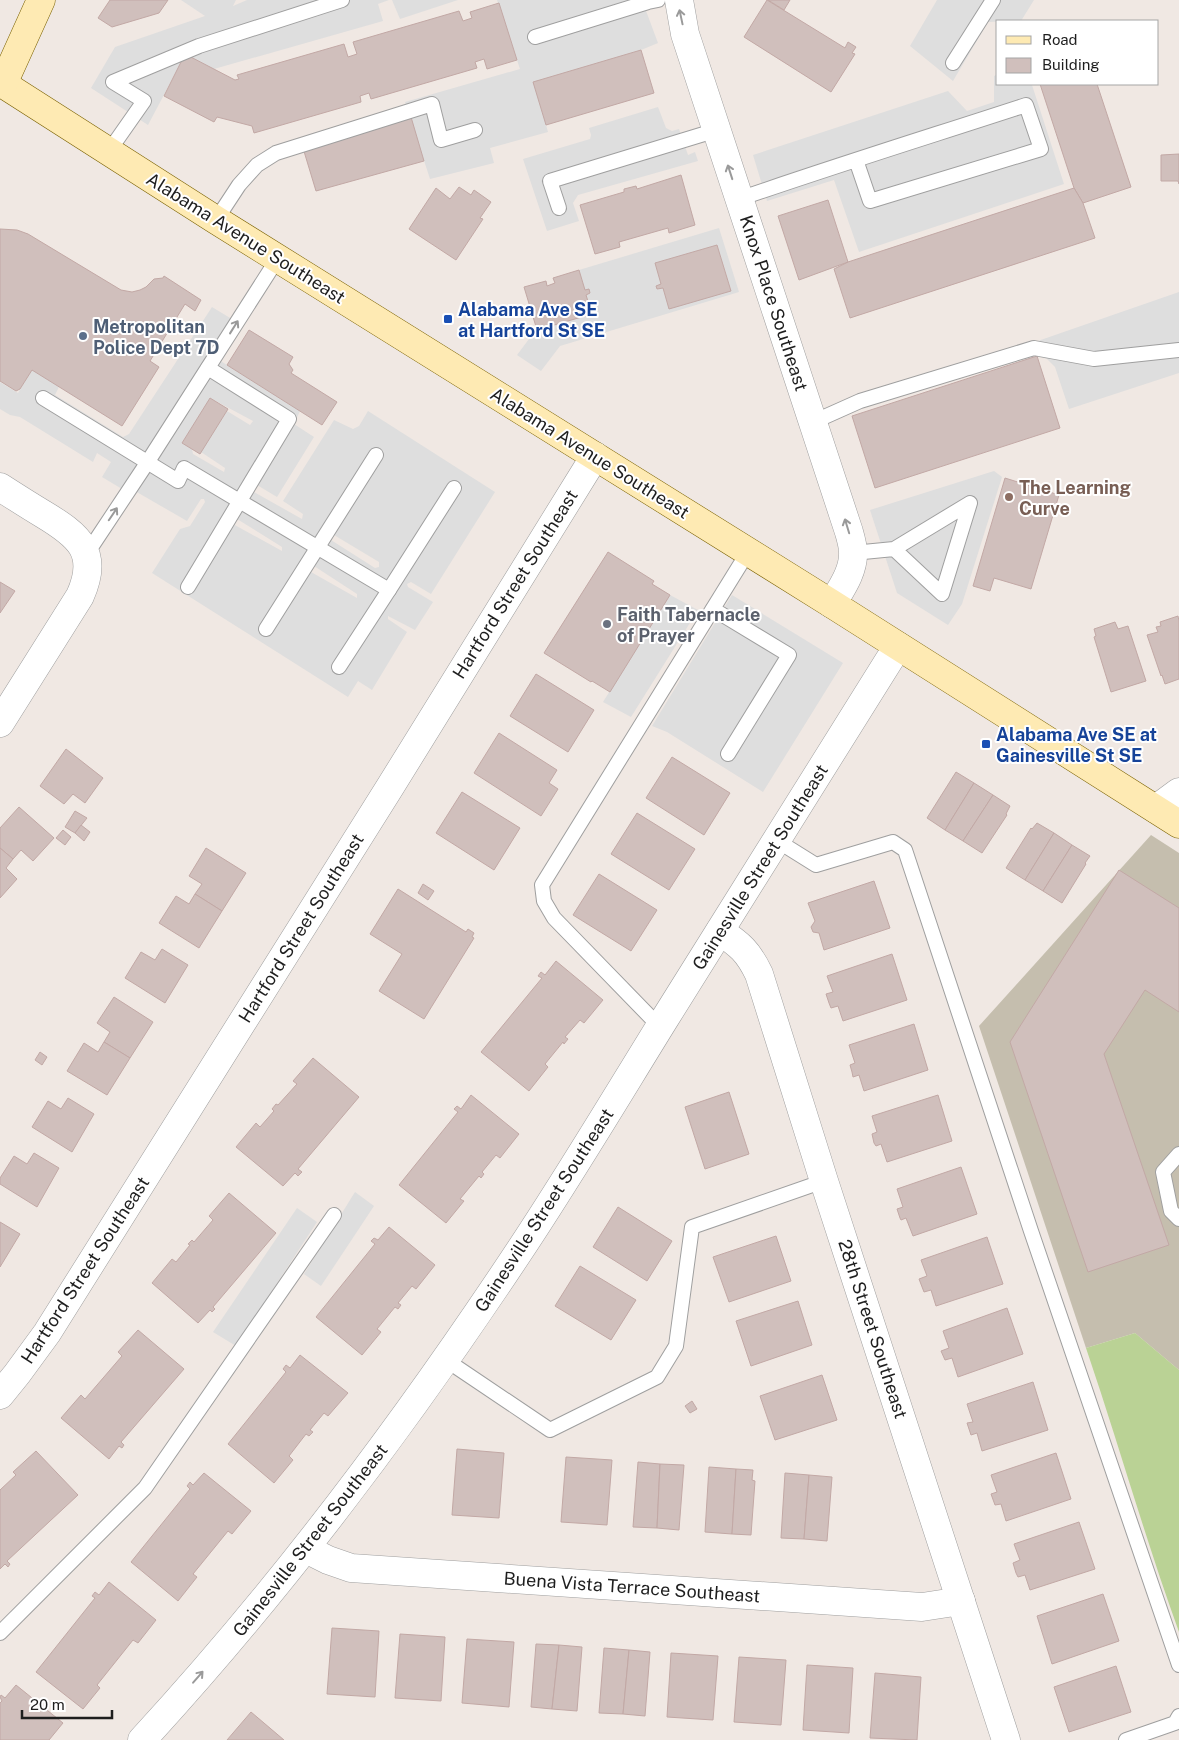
<svg xmlns="http://www.w3.org/2000/svg" width="1179" height="1740" viewBox="0 0 1179 1740" font-family="'Public Sans',sans-serif">
<rect width="100%" height="100%" fill="#f0e8e3"/>
<polygon fill="#c5beae" points="1151,835 1179,853 1179,1370 1135,1333 1086,1348 979,1026"/>
<path fill="#bad295" d="M1135,1333L1179,1370V1632C1145,1538 1118,1442 1086,1348Z"/>
<g fill="#dedede" fill-rule="evenodd">
<polygon points="181,0 236,0 233,6 247,0 389,0 378,4 383,21 214,69 185,55 148,125 91,88 115,47 205,16"/>
<polygon points="392,0 458,0 400,19"/>
<polygon points="497,0 642,0 658,43 641,50 534,82 548,132 490,148 494,163 430,179 405,102 520,69"/>
<polygon points="937,0 1034,0 1021,21 988,22 953,81 910,46"/>
<polygon points="998,74 998,84 1032,85 1064,184 859,252 834,180 767,201 753,155 948,91 967,111 994,102 994,76"/>
<polygon points="658,107 666,128 672,131 679,129 688,155 695,152 698,161 578,195 573,203 579,221 547,231 523,159 590,139 591,135 589,128"/>
<path d="M719,228L739,292L560,346L541,371L517,355L535,331L591,314L586,295L590,293L589,289L585,290L579,270ZM717,245L731,290L669,308L663,288L657,289V286L661,284L656,263Z"/>
<polygon points="1179,292 1179,373 1069,409 1055,367 1047,359 1037,356 1032,343"/>
<path d="M212,307L240,324L219,360L300,411L294,424L314,437L277,497L257,485L252,491L302,519L303,514L283,501L334,420L353,429L359,426L368,411L495,492L431,594L411,582L407,584L408,587L433,602L415,630L388,616V619L407,632L372,690L358,681L348,697L152,573L180,529L190,526L205,502L204,499H201L187,521L135,491L132,495L102,477L111,462L97,453L93,462L20,417L10,415L0,409V382L18,393L32,370L59,387L55,395L123,437L129,434ZM210,398L253,421L250,425L227,411L201,452L225,468L224,472L193,454L192,449L182,443ZM237,519L282,547V551L233,524ZM334,535L379,562V567L375,568L331,540L330,536ZM314,566L357,594V598L311,572L310,568Z"/>
<polygon points="994,471 1002,477 962,604 948,625 897,593 870,510"/>
<polygon points="670,595 698,610 631,717 603,702"/>
<polygon points="732,595 843,663 763,792 667,732 652,726"/>
<polygon points="355,1192 374,1206 321,1286 304,1274"/>
<polygon points="297,1208 317,1222 236,1346 213,1332"/>
</g>
<g fill="#d0bfbc" stroke="#c2a8a5">
<polygon points="110,0 168,0 159,13 112,27 98,18"/>
<polygon points="767,0 845,48 848,42 856,47 852,53 855,54 831,92 744,37"/>
<polygon points="768,0 790,0 784,10"/>
<polygon points="499,3 517,60 487,69 484,59 475,62 477,68 371,99 369,93 360,96 361,102 254,133 252,126 217,117 214,122 164,96 185,54 235,80 239,79 237,75 344,44 348,57 357,54 353,42 459,11 463,21 472,18 470,12"/>
<polygon points="641,50 654,93 546,125 533,82"/>
<polygon points="1040,84 1097,84 1131,187 1083,203 1074,188"/>
<polygon points="411,117 424,161 316,191 303,148"/>
<polygon points="1179,154 1179,184 1178,181 1161,181 1161,155"/>
<polygon points="681,175 695,225 669,233 668,228 619,242 620,247 595,254 580,205 624,192 624,189 636,186 637,189"/>
<polygon points="459,187 471,195 474,190 491,202 480,218 483,219 456,260 409,229 436,188 450,199"/>
<polygon points="1074,188 1083,203 1095,238 850,318 834,269 848,262"/>
<polygon points="828,200 848,262 799,280 778,216"/>
<polygon points="0,229 17,230 28,234 121,290 132,292 140,290 146,287 154,279 163,278 164,276 201,300 195,311 185,304 150,361 159,367 122,426 32,370 20,389 16,391 0,381"/>
<polygon points="717,245 731,291 669,309 663,288 657,289 656,286 661,284 655,263"/>
<polygon points="579,270 585,290 589,289 590,293 586,295 592,314 537,330 524,287 546,281 547,286 555,283 553,278"/>
<polygon points="249,330 293,357 289,364 293,370 291,373 337,402 322,425 227,365"/>
<polygon points="1037,356 1060,428 875,488 852,416"/>
<polygon points="210,398 228,409 200,454 182,443"/>
<polygon points="1005,478 1059,495 1031,589 994,578 990,591 973,586"/>
<polygon points="608,552 654,581 652,584 670,595 610,692 592,681 591,682 544,653"/>
<polygon points="0,582 15,591 0,613"/>
<polygon points="1178,616 1179,621 1179,679 1165,684 1162,675 1161,676 1147,635 1158,632 1156,627 1161,626 1160,622"/>
<polygon points="1115,622 1118,629 1128,626 1146,681 1111,692 1094,637 1096,636 1094,629"/>
<polygon points="536,674 594,710 568,752 510,716"/>
<polygon points="499,733 557,770 549,783 558,789 541,816 474,773"/>
<polygon points="66,749 103,778 85,803 73,794 64,804 40,786"/>
<polygon points="672,757 730,793 704,835 646,798"/>
<polygon points="956,772 974,783 945,830 927,818"/>
<polygon points="974,783 993,795 963,841 945,830"/>
<polygon points="462,792 520,828 494,870 436,833"/>
<polygon points="993,795 1010,806 1006,814 1007,815 982,853 963,841"/>
<polygon points="19,807 54,838 33,861 21,850 13,859 0,848 0,828"/>
<polygon points="75,811 87,818 75,833 65,827"/>
<polygon points="637,813 695,849 669,890 611,854"/>
<polygon points="1037,823 1054,833 1025,880 1006,868 1031,828 1032,829"/>
<polygon points="81,825 90,832 84,841 75,833"/>
<polygon points="63,830 71,837 65,845 56,838"/>
<polygon points="1054,833 1072,845 1043,891 1025,880"/>
<polygon points="1072,845 1090,856 1085,863 1086,864 1062,903 1043,891"/>
<polygon points="0,848 13,859 6,868 17,879 0,898"/>
<polygon points="206,848 246,873 222,911 195,894 202,884 189,876"/>
<polygon points="1119,870 1179,908 1179,1012 1145,990 1104,1054 1169,1245 1088,1272 1010,1042"/>
<polygon points="599,874 657,910 631,951 573,915"/>
<polygon points="874,881 890,928 824,950 819,933 813,932 811,927 815,921 808,903"/>
<polygon points="423,884 434,891 428,900 418,893"/>
<polygon points="398,889 466,932 468,929 474,933 472,937 474,938 424,1019 379,991 402,954 370,934"/>
<polygon points="195,894 222,911 199,948 159,923 176,896 189,904"/>
<polygon points="162,949 188,965 165,1003 125,978 141,952 155,960"/>
<polygon points="892,954 907,1000 843,1021 838,1006 831,1008 829,1003 826,994 833,992 827,976"/>
<polygon points="556,961 603,1000 584,1023 580,1020 565,1037 568,1039 564,1044 563,1042 545,1064 548,1067 529,1091 481,1052 542,978 538,976 541,972 545,975"/>
<polygon points="114,997 153,1022 130,1058 104,1042 110,1032 97,1023"/>
<polygon points="914,1024 928,1070 864,1091 859,1075 853,1077 852,1072 850,1065 855,1063 849,1045"/>
<polygon points="104,1042 130,1058 107,1095 67,1071 84,1043 98,1052"/>
<polygon points="40,1052 47,1057 42,1065 35,1060"/>
<polygon points="313,1058 359,1097 298,1169 302,1172 298,1176 295,1173 283,1186 236,1147 256,1123 260,1127 274,1111 272,1109 276,1104 278,1105 297,1084 293,1081"/>
<polygon points="729,1092 749,1154 705,1169 685,1107"/>
<polygon points="471,1095 519,1134 500,1158 496,1155 482,1172 484,1174 481,1178 479,1176 460,1199 464,1201 446,1223 399,1185 458,1112 454,1109 457,1106 461,1109"/>
<polygon points="938,1095 952,1141 887,1162 881,1144 876,1146 874,1143 872,1134 877,1132 872,1116"/>
<polygon points="68,1098 94,1114 72,1152 32,1127 48,1101 61,1109"/>
<polygon points="34,1153 59,1168 37,1207 0,1184 0,1178 14,1156 27,1164"/>
<polygon points="961,1167 977,1214 913,1236 906,1218 901,1220 900,1218 897,1209 903,1207 897,1189"/>
<polygon points="229,1193 276,1233 213,1307 215,1309 212,1312 210,1310 198,1323 152,1283 172,1259 176,1262 190,1245 188,1244 192,1240 194,1242 213,1220 209,1216"/>
<polygon points="618,1207 672,1241 647,1281 593,1247"/>
<polygon points="0,1222 20,1234 0,1267"/>
<polygon points="389,1227 435,1265 416,1289 412,1286 398,1303 401,1305 398,1309 395,1307 377,1329 381,1332 362,1355 316,1317 375,1244 371,1241 374,1238 378,1240"/>
<polygon points="776,1236 791,1281 729,1302 713,1257"/>
<polygon points="987,1237 1003,1284 936,1306 931,1290 924,1292 919,1279 927,1276 921,1260"/>
<polygon points="580,1266 636,1300 611,1340 555,1306"/>
<polygon points="798,1301 812,1345 751,1366 736,1321"/>
<polygon points="1007,1308 1023,1354 958,1377 952,1358 945,1360 941,1351 949,1348 943,1331"/>
<polygon points="138,1330 184,1369 121,1442 124,1445 122,1448 119,1446 109,1459 61,1418 81,1395 85,1399 122,1356 118,1352"/>
<polygon points="300,1355 348,1393 328,1416 324,1413 310,1430 313,1432 309,1436 306,1434 289,1456 293,1460 274,1483 228,1444 286,1372 283,1369 286,1365 290,1368"/>
<polygon points="822,1375 837,1420 775,1440 760,1396"/>
<polygon points="1033,1382 1048,1430 982,1451 977,1433 971,1435 967,1423 973,1422 967,1404"/>
<polygon points="692,1401 697,1409 690,1413 685,1406"/>
<polygon points="457,1449 504,1453 499,1518 452,1515"/>
<polygon points="36,1451 78,1495 7,1561 10,1564 8,1567 5,1564 0,1569 0,1490 16,1475 13,1472"/>
<polygon points="1056,1453 1071,1499 1006,1521 1001,1504 995,1505 991,1494 997,1492 991,1475"/>
<polygon points="566,1457 612,1460 607,1525 561,1522"/>
<polygon points="638,1462 660,1464 657,1528 633,1527"/>
<polygon points="660,1464 684,1465 679,1530 657,1528"/>
<polygon points="709,1467 736,1469 732,1534 705,1532"/>
<polygon points="736,1469 753,1470 752,1480 755,1481 751,1535 732,1534"/>
<polygon points="204,1473 251,1511 232,1534 228,1531 193,1574 197,1577 178,1601 131,1562 190,1489 187,1486 190,1482 193,1485"/>
<polygon points="785,1473 809,1475 804,1539 781,1538"/>
<polygon points="809,1475 832,1477 827,1541 804,1539"/>
<polygon points="1079,1522 1095,1569 1030,1590 1025,1575 1018,1577 1016,1573 1013,1563 1020,1560 1014,1544"/>
<polygon points="109,1582 156,1620 138,1643 133,1640 97,1685 100,1688 83,1709 36,1672 95,1598 92,1596 95,1592 99,1595"/>
<polygon points="1103,1594 1119,1641 1052,1664 1037,1616"/>
<polygon points="332,1628 379,1631 375,1697 327,1694"/>
<polygon points="400,1634 445,1637 441,1701 395,1698"/>
<polygon points="467,1639 514,1642 509,1707 462,1703"/>
<polygon points="536,1644 559,1645 552,1709 531,1707"/>
<polygon points="559,1645 582,1647 577,1711 552,1709"/>
<polygon points="604,1648 629,1650 623,1714 599,1713"/>
<polygon points="629,1650 650,1652 645,1716 623,1714"/>
<polygon points="671,1653 718,1656 713,1720 667,1717"/>
<polygon points="739,1657 786,1660 781,1725 734,1722"/>
<polygon points="807,1665 853,1668 849,1733 803,1730"/>
<polygon points="1116,1666 1131,1712 1069,1732 1054,1687"/>
<polygon points="875,1673 921,1677 917,1740 870,1738"/>
<polygon points="16,1685 63,1723 49,1740 0,1740 0,1703 2,1701 0,1697 1,1695 5,1698"/>
<polygon points="251,1712 284,1740 227,1740"/>
</g>
<g fill="none" stroke-linecap="round" stroke-linejoin="round">
<defs>
<g id="lane">
<polyline points="535,37 648,2 658,0"/>
<polyline points="953,63 993,0"/>
<polyline points="109,151 144,101 113,82 199,46 342,0"/>
<path d="M739,199C834,166 931,136 1026,105L1041,149L870,201L856,160"/>
<polyline points="559,208 550,181 717,130"/>
<polyline points="216,220 239,185 257,165 276,153 432,104 441,140 475,130"/>
<polyline points="43,398 178,481 184,468 389,590 339,667"/>
<polyline points="813,422 860,401 1034,348 1094,359 1179,350"/>
<polyline points="853,553 894,549 970,503 942,594 894,549"/>
<polyline points="86,555 147,463 278,258"/>
<polyline points="188,587 289,419 208,368"/>
<polyline points="389,590 454,488"/>
<polyline points="713,609 789,655 728,754"/>
<polyline points="266,629 376,455"/>
<polyline points="776,840 816,865 893,842 905,850 1031,1231 1179,1665"/>
<polyline points="660,1027 554,918 544,901 542,885 748,552"/>
<polyline points="1179,1154 1163,1172 1171,1211 1179,1219"/>
<polyline points="446,1360 550,1430 657,1377 676,1346 692,1227 824,1181"/>
<polyline points="0,1633 145,1488 334,1215"/>
<polyline points="1126,1740 1175,1723 1179,1716"/>
</g>
<g id="street">
<path d="M679,0L685,34L849,532C851,539 853,546 853,552C854,571 841,589 832,604"/>
<path d="M0,487C14,496 28,505 43,514C78,535 100,552 80,596L0,723"/>
<polyline points="1156,809 1179,792"/>
<path d="M720,931C740,945 748,951 759,974L824,1181L1006,1740"/>
<polyline points="0,1395 17,1374 47,1333 390,787 595,456"/>
<polyline points="306,1549 328,1560 351,1568 922,1607 961,1601"/>
<path d="M142,1740C283,1587 407,1421 522,1247C571,1173 617,1096 664,1020C742,895 820,771 898,646"/>
</g>
<g id="secondary">
<polyline points="0,82 216,220 832,604 1179,824"/>
<polyline points="3,84 41,0"/>
</g>
</defs>
<use href="#lane" stroke="#9f9f9f" stroke-width="16"/>
<use href="#street" stroke="#9f9f9f" stroke-width="29"/>
<use href="#secondary" stroke="#7a6100" stroke-width="29"/>
<use href="#lane" stroke="#fff" stroke-width="14"/>
<use href="#street" stroke="#fff" stroke-width="28"/>
<use href="#secondary" stroke="#feeab3" stroke-width="28"/>
</g>
<defs><path id="oneway-shaft" d="M-6 0H5M1.5-3L5.5 0L1.5 3" fill="none" stroke-width="1.6" stroke-linecap="round" stroke-linejoin="round" transform="scale(1.25)"/></defs>
<g stroke="#9a9a9a">
<use href="#oneway-shaft" transform="translate(681 17) rotate(-102)"/>
<use href="#oneway-shaft" transform="translate(730 172) rotate(-108)"/>
<use href="#oneway-shaft" transform="translate(234 327) rotate(-58)"/>
<use href="#oneway-shaft" transform="translate(113 514) rotate(-56)"/>
<use href="#oneway-shaft" transform="translate(847 526) rotate(-107)"/>
<use href="#oneway-shaft" transform="translate(198 1677) rotate(-49)"/>
</g>
<g fill="#1a4fb4" stroke="#fff" stroke-width="2">
<rect x="443" y="314" width="10" height="10" rx="2.5"/>
<rect x="981" y="739" width="10" height="10" rx="2.5"/>
</g>
<circle fill="#5c6f8a" stroke="#fff" stroke-width="2" cx="83" cy="336" r="5"/>
<circle fill="#8d6e63" stroke="#fff" stroke-width="2" cx="1009" cy="497" r="5"/>
<circle fill="#6b7280" stroke="#fff" stroke-width="2" cx="607" cy="624" r="5"/>
<g text-anchor="middle" dominant-baseline="central" stroke-width="4" stroke-linejoin="round" paint-order="stroke">
<g font-size="18" fill="#1e1e1e" stroke="#fff">
<text transform="translate(246 238) rotate(32)">Alabama Avenue Southeast</text>
<text transform="translate(774 303) rotate(72)">Knox Place Southeast</text>
<text transform="translate(590 453) rotate(32)">Alabama Avenue Southeast</text>
<text transform="translate(515 584) rotate(-58)">Hartford Street Southeast</text>
<text transform="translate(760 867) rotate(-58)">Gainesville Street Southeast</text>
<text transform="translate(301 928) rotate(-58)">Hartford Street Southeast</text>
<text transform="translate(544 1210) rotate(-57)">Gainesville Street Southeast</text>
<text transform="translate(85 1270) rotate(-57)">Hartford Street Southeast</text>
<text transform="translate(873 1329) rotate(72)">28th Street Southeast</text>
<text transform="translate(310 1540) rotate(-52)">Gainesville Street Southeast</text>
<text transform="translate(632 1587) rotate(4)">Buena Vista Terrace Southeast</text>
</g>
<g font-size="18" font-weight="bold" fill="#164399" stroke="#fff" text-anchor="start">
<text x="458" y="309">Alabama Ave SE<tspan x="458" dy="21">at Hartford St SE</tspan></text>
<text x="996" y="734">Alabama Ave SE at<tspan x="996" dy="21">Gainesville St SE</tspan></text>
</g>
<g font-size="18" font-weight="bold" fill="#4e5e75" stroke="#fff" text-anchor="start">
<text x="93" y="326">Metropolitan<tspan x="93" dy="21">Police Dept 7D</tspan></text>
</g>
<g font-size="18" font-weight="bold" fill="#785e54" stroke="#fff" text-anchor="start">
<text x="1019" y="487">The Learning<tspan x="1019" dy="21">Curve</tspan></text>
</g>
<g font-size="18" font-weight="bold" fill="#5b616d" stroke="#fff" text-anchor="start">
<text x="617" y="614">Faith Tabernacle<tspan x="617" dy="21">of Prayer</tspan></text>
</g>
</g>
<rect x="996" y="20" width="162" height="65" fill="#ffffff" stroke="#a5a5a5"/>
<rect x="1006" y="36" width="25" height="8" fill="#feeab3" stroke="#a5a5a5"/>
<text x="1042" y="45" font-size="15" fill="#1e1e1e">Road</text>
<rect x="1006" y="58" width="25" height="15" fill="#d0bfbc" stroke="#a5a5a5"/>
<text x="1042" y="70" font-size="15" fill="#1e1e1e">Building</text>
<path d="M22 1710v8h90v-8" fill="none" stroke="#1e1e1e" stroke-width="2.5"/>
<text x="30" y="1710" font-size="15" fill="#1e1e1e" stroke="#ffffff" stroke-width="4" paint-order="stroke">20 m</text>
</svg>
